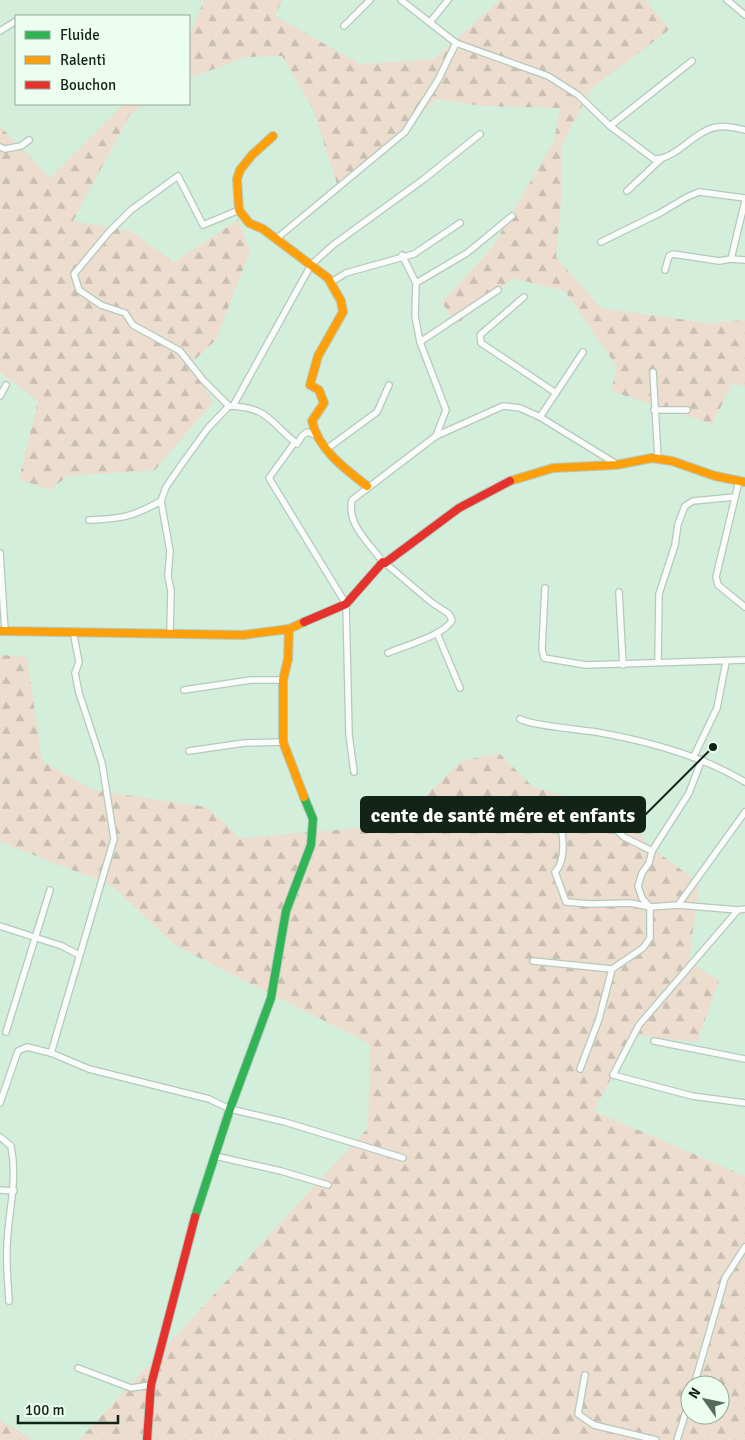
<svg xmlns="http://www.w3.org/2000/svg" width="745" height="1440" viewBox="0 0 745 1440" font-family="Signika,sans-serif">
<defs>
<pattern id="forest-firs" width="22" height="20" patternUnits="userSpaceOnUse" patternTransform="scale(1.25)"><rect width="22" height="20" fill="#ecddcf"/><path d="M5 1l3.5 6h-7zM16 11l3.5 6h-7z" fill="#c9beb1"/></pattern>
</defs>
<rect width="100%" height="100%" fill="#d4eedc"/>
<g fill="url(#forest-firs)" fill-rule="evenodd">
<polygon points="204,0 282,0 275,16 360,64 434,59 500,0 645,0 670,29 591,89 561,146 561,202 556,257 601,308 708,323 745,320 745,387 733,383 712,424 611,391 617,367 565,291 513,278 456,325 442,302 492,248 554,141 560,108 482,106 437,99 337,184 313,109 282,56 247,57 189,78 189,37"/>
<polygon points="124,104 144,104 129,116 73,221 131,231 174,262 238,220 250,251 216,340 190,364 213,402 155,470 68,476 49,490 19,479 38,401 0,372 0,126 50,178"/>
<path d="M0,655L27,657L42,761L93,790L207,807L240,838L396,825L461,761L499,753L533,787L626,812L648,845L699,883L689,961L719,981L697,1042L634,1035L594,1111L745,1176V1440H79L368,1128L370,1044L176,946L111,885L0,842ZM690,1385H720V1415H690Z"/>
<polygon points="0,1420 33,1440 0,1440"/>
</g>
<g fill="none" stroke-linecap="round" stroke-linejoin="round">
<defs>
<g id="street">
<path d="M401,0L456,43L548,76L578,95L610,126L654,159C678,159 693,131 717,127C726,125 736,128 745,130"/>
<polyline points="727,0 745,15"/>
<polyline points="431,21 448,0"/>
<polyline points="344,26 370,0"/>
<polyline points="0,31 16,21"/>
<polyline points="610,126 692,61"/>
<polyline points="0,147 5,149 21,146 29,140"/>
<polyline points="627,191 661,159"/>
<polyline points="276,239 405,132 438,80 456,43"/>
<polyline points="601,242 660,213 687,197 699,192 745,198"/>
<polyline points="402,255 416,283 415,316 420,342 446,410 436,436"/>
<polyline points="731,259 745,201"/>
<polyline points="665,270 669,256 673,254 719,261 731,259 745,260"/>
<polyline points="330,283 346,273 414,254 460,223"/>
<polyline points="416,283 467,253 512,216"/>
<polyline points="524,297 480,335 481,343 556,393"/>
<polyline points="420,342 498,290"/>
<polyline points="653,372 658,458"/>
<polyline points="0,396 6,385"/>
<polyline points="229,406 203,380 180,351 133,325 125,313 101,305 79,290 74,274 109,232 131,210 178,176 203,225 239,210"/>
<polyline points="233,406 311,265 333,245 424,179 480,134"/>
<polyline points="654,410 687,410"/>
<polyline points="540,417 583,352"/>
<polyline points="295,442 269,478 346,604 349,735 354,772"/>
<polyline points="328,448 377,412 389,385"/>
<polyline points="739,481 716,577 718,585 745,607"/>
<path d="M89,520C121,519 132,517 161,501"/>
<polyline points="0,553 5,631"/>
<path d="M383,562C370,544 346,524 352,500L436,436L503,406L520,408L540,417L618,465"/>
<path d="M385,563L431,602L449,614L452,620C445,635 404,646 388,653"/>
<polyline points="545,588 542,649 544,658 586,665 745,660"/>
<polyline points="619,592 623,665"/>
<polyline points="437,633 460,688"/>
<path d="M170,634L171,591L168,576L170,551L161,501L166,487L184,461L208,428L229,406C268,407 270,422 297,444L302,436L307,432L315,435"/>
<polyline points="658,662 659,594 675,545 678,524 685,506 693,501 735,497"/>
<polyline points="184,690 251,680 283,680"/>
<path d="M520,719C532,726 579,729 596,732C647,741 701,755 745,782"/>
<polyline points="189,751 244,743 283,742"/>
<polyline points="694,756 717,708 726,662"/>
<path d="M652,851L624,837L601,816L559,818C563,833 567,860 555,872L566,902L591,904L630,903L650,907L678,905L738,910"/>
<polyline points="678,905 745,812"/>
<polyline points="745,909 738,910 639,1025 613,1075 692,1096 745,1103"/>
<polyline points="0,926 62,946 79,955"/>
<polyline points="533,961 612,969 643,948 650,938 650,907 642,898 638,886 642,873 649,863 652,851 689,793 702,759"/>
<polyline points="6,1032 50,890"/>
<polyline points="654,1041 745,1059"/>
<polyline points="51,1053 114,839 102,763 79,693 75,673 79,662 73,631"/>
<polyline points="580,1069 599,1019 612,969"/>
<polyline points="0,1103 18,1051 27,1047 51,1053 89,1069 209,1099 230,1109 285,1122 403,1158"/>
<path d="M0,1137L11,1146C18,1182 8,1211 7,1247C6,1265 8,1283 9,1301"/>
<polyline points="215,1156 281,1171 328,1185"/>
<polyline points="0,1190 14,1191"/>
<polyline points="78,1368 131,1388 151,1385"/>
<polyline points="585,1375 578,1414 594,1425 656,1440"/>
<polyline points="694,1385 725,1278 745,1247"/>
<polyline points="677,1440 690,1399"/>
</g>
<polyline id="fast" points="195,1217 230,1109 271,998 286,911 311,845 313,819 304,797"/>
<g id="slow">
<path d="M273,136L252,155L240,170L237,179L239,210L249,223L263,229L328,278L341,301L343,312L318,356L310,385L319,390L324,403L312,421C318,449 345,469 367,486"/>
<polyline points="510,481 553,468 616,465 652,458 672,461 715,476 745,482"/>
<polyline points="289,629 288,659 283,680 283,742 304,797"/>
<polyline points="0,631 243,635 289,629 304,622"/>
</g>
<g id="jam">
<polyline points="304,622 346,604 383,562 385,563 459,508 510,481"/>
<polyline points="147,1440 151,1385 195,1217"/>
</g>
</defs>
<use href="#street" stroke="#b5c9bb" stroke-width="8"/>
<use href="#fast" stroke="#b5c9bb" stroke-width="10"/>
<use href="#slow" stroke="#b5c9bb" stroke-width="10"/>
<use href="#jam" stroke="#b5c9bb" stroke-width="10"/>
<use href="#street" stroke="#f9fcfa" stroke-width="5.5"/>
<use href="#fast" stroke="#30b455" stroke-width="8"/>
<use href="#slow" stroke="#ff9f0a" stroke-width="8"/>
<use href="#jam" stroke="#e5322d" stroke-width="8"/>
</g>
<path fill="none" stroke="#122418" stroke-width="2" d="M713 747L645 815"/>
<circle fill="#122418" stroke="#ecfef0" stroke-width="2" cx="713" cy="747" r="5"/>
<rect fill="#122418" stroke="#122418" stroke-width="2" x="361" y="797" width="284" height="35" rx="5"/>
<g font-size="20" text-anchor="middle" font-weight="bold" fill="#fff">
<text x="503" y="822">cente de santé mére et enfants</text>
</g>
<rect x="15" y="15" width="175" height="90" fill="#ecfef0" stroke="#95a79a"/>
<rect x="25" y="31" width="25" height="8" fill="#30b455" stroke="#95a79a"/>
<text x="60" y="40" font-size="15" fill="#122418">Fluide</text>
<rect x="25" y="56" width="25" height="8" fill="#ff9f0a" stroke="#95a79a"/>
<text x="60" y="65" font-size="15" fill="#122418">Ralenti</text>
<rect x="25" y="81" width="25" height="8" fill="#e5322d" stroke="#95a79a"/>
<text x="60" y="90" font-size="15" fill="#122418">Bouchon</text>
<g transform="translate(705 1400) rotate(303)"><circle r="24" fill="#ecfef0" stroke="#95a79a"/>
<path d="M0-4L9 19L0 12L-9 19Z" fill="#566b5d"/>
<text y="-8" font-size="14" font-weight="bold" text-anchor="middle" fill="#122418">N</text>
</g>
<path d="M18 1415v8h100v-8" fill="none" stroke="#122418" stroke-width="2.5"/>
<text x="25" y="1415" font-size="15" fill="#122418" stroke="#ecfef0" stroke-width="4" paint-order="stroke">100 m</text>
</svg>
